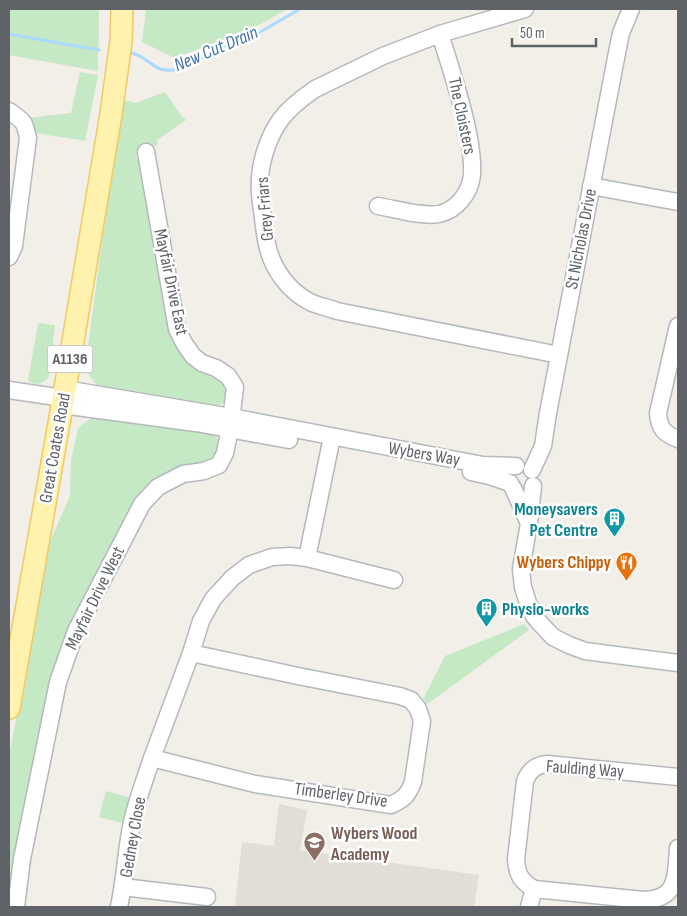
<svg xmlns="http://www.w3.org/2000/svg" width="687" height="916" viewBox="0 0 687 916" font-family="'Sofia Sans Condensed',sans-serif">
<rect width="100%" height="100%" fill="#f1efe8"/>
<polygon fill="#e1ded6" points="279,804 307,810 300,850 479,875 474,907 235,907 242,842 274,846"/>
<g fill="#c5e8c5">
<polygon points="9,9 99,9 98,71 9,55"/>
<polygon points="146,9 287,9 250,30 175,58 142,42"/>
<polygon points="80,72 98,75 85,141 36,133 28,118 71,113"/>
<polygon points="165,92 180,114 186,120 157,140 158,144 147,152 137,151 136,158 145,163 175,338 229,381 229,400 217,406 210,407 100,390 85,369 121,99 135,103"/>
<polygon points="38,323 55,325 49,377 42,383 35,384 28,381"/>
<polygon points="94,416 212,434 218,439 223,447 220,459 166,477 71,632 9,907 9,756 49,544 70,496 71,460 78,428"/>
<polygon points="524,624 529,630 426,705 423,699 445,656"/>
<polygon points="106,791 132,798 126,824 99,817"/>
</g>
<g fill="none" stroke-linecap="round" stroke-linejoin="round">
<g stroke="#aadaff" stroke-width="3">
<polyline points="9,34 99,50"/>
<path d="M132,53C151,58 154,75 178,69L262,31L300,9"/>
</g>
<defs>
<g id="minor">
<path d="M525,9L440,34L383,56L315,89C302,98 290,107 281,119C267,138 258,168 260,191C260,200 262,209 263,218C264,226 265,236 267,244C272,269 289,292 312,303C320,306 329,308 337,311L559,355"/>
<path d="M9,111C24,122 24,120 28,138L14,246L9,257"/>
<polyline points="591,186 678,202"/>
<path d="M378,206C396,209 422,217 439,214C457,210 470,193 472,175C473,156 469,137 465,119C458,90 449,62 440,34"/>
<path d="M678,326L658,413C659,428 664,434 678,439"/>
<polyline points="65,389 231,417 483,465 516,466"/>
<polyline points="9,390 63,398"/>
<polyline points="62,405 196,423 289,440"/>
<polyline points="532,470 543,446 548,413 616,58 621,33 631,9"/>
<polyline points="471,472 489,476 510,483"/>
<polyline points="533,486 529,523 521,569 523,587 528,603 534,616 538,621 553,637 569,645 585,651 678,663"/>
<polyline points="513,488 528,521"/>
<polyline points="307,558 332,437"/>
<path d="M191,653L298,676L400,696L411,700L418,709L422,721L413,782C408,795 404,799 391,805L255,784L152,758L191,653L201,621L213,599L232,578L249,565L272,557L290,556L307,558L394,580"/>
<polyline points="123,887 207,897"/>
<path d="M534,889L643,900C678,900 676,876 678,848"/>
<polyline points="16,907 22,859 58,682 76,631 142,504 158,487 183,474 204,471 219,465 225,453 230,429 235,387 228,376 216,368 202,363 193,356 184,343 177,329 146,152"/>
<path d="M119,907C125,879 126,850 132,822C137,800 145,779 152,758"/>
<path d="M529,907L534,889C521,881 517,875 516,859L525,781C529,771 535,765 547,764L678,777"/>
</g>
<polyline id="major" points="9,708 65,389 111,114 121,41 122,9"/>
</defs>
<use href="#minor" stroke="#b5b8bc" stroke-width="19"/>
<use href="#major" stroke="#f2c960" stroke-width="24"/>
<use href="#minor" stroke="#fff" stroke-width="16"/>
<use href="#major" stroke="#fff2af" stroke-width="21"/>
</g>
<defs>
<symbol id="building-pin" viewBox="-11 -11 22 30"><path d="M0 17L-7.5 6A9.5 9.5 0 1 1 7.5 6Z" fill="#0f9aa8" stroke="#fff"/><path d="M-4-6H4V6H1V3H-1V6H-4ZM-2.5-4.3h1.7v1.8h-1.7ZM.8-4.3h1.7v1.8H.8ZM-2.5-1h1.7V.8h-1.7ZM.8-1h1.7V.8H.8Z" fill="#fff"/></symbol>
<symbol id="restaurant-pin" viewBox="-11 -11 22 30"><path d="M0 17L-7.5 6A9.5 9.5 0 1 1 7.5 6Z" fill="#e8710a" stroke="#fff"/><path d="M-5-6h1v4h1v-4h1v4h1v-4h1v5L-1.5 .5V6h-2V.5L-5-1ZM5-6V6H3V1.5H1.5Q1.5-4 5-6Z" fill="#fff"/></symbol>
<symbol id="school-pin" viewBox="-11 -11 22 30"><path d="M0 17L-7.5 6A9.5 9.5 0 1 1 7.5 6Z" fill="#8d6e63" stroke="#fff"/><path d="M0-5L7-2L0 1L-7-2ZM-4 1L0 2.5L4 1V4Q0 6-4 4Z" fill="#fff"/></symbol>
</defs>
<g fill-rule="evenodd">
<use href="#building-pin" x="602" y="506" width="25" height="34"/>
<use href="#restaurant-pin" x="614" y="550" width="25" height="34"/>
<use href="#building-pin" x="474" y="596" width="25" height="34"/>
<use href="#school-pin" x="302" y="830" width="25" height="34"/>
</g>
<g text-anchor="middle" dominant-baseline="central" stroke-width="5" stroke-linejoin="round" paint-order="stroke">
<rect fill="#fff" stroke="#8f9295" stroke-width="1" x="47.5" y="345.5" width="45" height="27" rx="4"/>
<g font-size="16" font-weight="bold" fill="#5f6368">
<text x="70" y="359">A1136</text>
</g>
<g font-size="18" fill="#5f6368" stroke="#fff">
<text transform="translate(462 116) rotate(78)">The Cloisters</text>
<text transform="translate(265 209) rotate(-95)">Grey Friars</text>
<text transform="translate(581 239) rotate(-79)">St Nicholas Drive</text>
<text transform="translate(171 282) rotate(78)">Mayfair Drive East</text>
<text transform="translate(55 448) rotate(-80)">Great Coates Road</text>
<text transform="translate(424 454) rotate(10)">Wybers Way</text>
<text transform="translate(95 598) rotate(-64)">Mayfair Drive West</text>
<text transform="translate(585 769) rotate(4)">Faulding Way</text>
<text transform="translate(341 795) rotate(8)">Timberley Drive</text>
<text transform="translate(133 837) rotate(-80)">Gedney Close</text>
</g>
<g font-size="18" font-weight="bold" fill="#0d838f" stroke="#fff" text-anchor="end">
<text x="598" y="509">Moneysavers<tspan x="598" dy="21">Pet Centre</tspan></text>
<text x="502" y="609" text-anchor="start">Physio-works</text>
</g>
<g font-size="18" font-weight="bold" fill="#c56008" stroke="#fff" text-anchor="end">
<text x="611" y="562">Wybers Chippy</text>
</g>
<g font-size="18" font-weight="bold" fill="#785e54" stroke="#fff" text-anchor="start">
<text x="331" y="833">Wybers Wood<tspan x="331" dy="21">Academy</tspan></text>
</g>
<g font-size="19" font-style="italic" fill="#4174aa" stroke="#fff">
<text transform="translate(216 49) rotate(-23)">New Cut Drain</text>
</g>
</g>
<rect width="687" height="916" fill="none" stroke="#5f6368" stroke-width="20"/>
<path d="M512 38v8h84v-8" fill="none" stroke="#5f6368" stroke-width="2.5"/>
<text x="520" y="38" font-size="15" fill="#5f6368" stroke="#ffffff" stroke-width="4" paint-order="stroke">50 m</text>
</svg>
